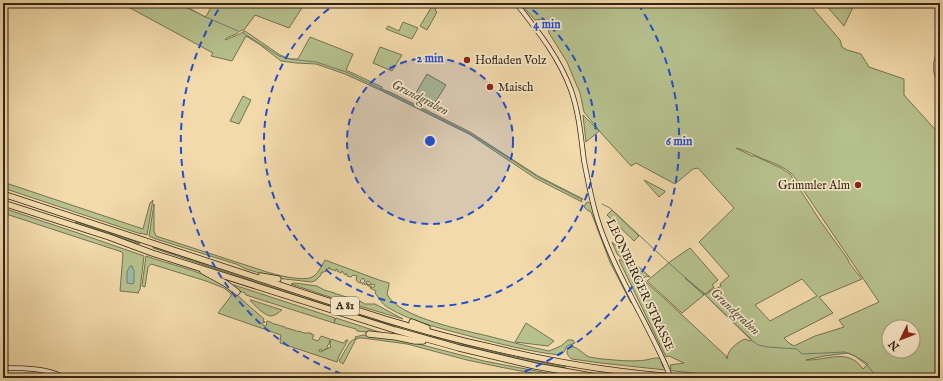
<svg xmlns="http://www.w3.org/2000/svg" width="943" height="381" viewBox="0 0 943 381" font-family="'IM FELL English',serif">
<rect width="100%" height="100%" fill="#f2daab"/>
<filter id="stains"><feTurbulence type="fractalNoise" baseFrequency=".005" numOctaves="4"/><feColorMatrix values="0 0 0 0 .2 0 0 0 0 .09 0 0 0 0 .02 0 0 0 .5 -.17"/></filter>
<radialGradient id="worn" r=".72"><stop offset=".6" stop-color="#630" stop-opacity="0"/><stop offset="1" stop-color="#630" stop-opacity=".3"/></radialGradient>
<g fill="#b6c18d" stroke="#747351" fill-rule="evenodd">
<path d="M121,3H191L189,8L205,17L207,15L213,3H305L289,28L255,15L244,30C240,30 239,32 236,34C232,36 228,36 225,40C232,37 239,35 245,31L280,55L290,59H298L310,37L353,54L346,70L382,87V89L392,93L470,132L538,176L583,199L581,200L582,202L535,178L469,134L380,90L345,74L316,64L296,63L281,61L259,44L246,36L232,61L211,56L213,53Z"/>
<polygon points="434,3 440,3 435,10 437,12 427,30 420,26"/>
<path d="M520,3H810V5L840,40L842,47L847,50L861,54L869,67L904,79V95L940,135V378H797L792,376L702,374L601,363L572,359C567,356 564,350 571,347C576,345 584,355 589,357C593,358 598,358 602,359C616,360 631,362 646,360C650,359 654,358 658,358L660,359L662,362H661L664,368L671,369L670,365L684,363L669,356L666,357L619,260L620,259L666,300L726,356L727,359C727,351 737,342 745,339L750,341L751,339L705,295L715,288L716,289L721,286L720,284L729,276L699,242L734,208L698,168L693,169L675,184L636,163L631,166L602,134L584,112L580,93L574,79L567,62L549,33L547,24L542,19L535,20ZM736,148C745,150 754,155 763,159C774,163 785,167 793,175L879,302L839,320L844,327L815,336L794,346L789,343L784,338L833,313L819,297L862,279L850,264L847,258L821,222L790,174L781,168L755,156H752ZM802,279L817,296L770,321L755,305ZM889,327H913V351H889ZM848,353L855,356L868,364L863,369C848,347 826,361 806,360L824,356Z"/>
<polygon points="824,3 855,3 844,26"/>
<polygon points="403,22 418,28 412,39 386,29 388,26 399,31"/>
<polygon points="380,47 402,55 392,71 373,63"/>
<polygon points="427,74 446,85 434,104 413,98"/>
<polygon points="243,96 251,100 239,124 230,121"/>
<polygon points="583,115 599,131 586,142"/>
<polygon points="644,180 665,191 665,192 659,197"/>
<polygon points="3,182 143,229 150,203 153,200 147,235 141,233 141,234 3,188"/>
<polygon points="588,202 591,204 594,213 633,302 631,303 610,262 591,212 587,210 584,207 586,203"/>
<path d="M154,204V231L156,236L261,270C272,274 305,283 314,276C319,272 322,265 325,260L379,280L389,283V285L387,294C398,318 468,331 492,337C511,342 530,347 549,351L561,346L568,340H573L575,343L567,346L564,352L560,355C531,352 501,344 473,337C444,329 413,323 387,307C382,304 379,298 375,293L376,291L370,288L371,286L372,288L375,286L374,284L371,285L370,282L367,281L366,283L370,285V286H368L367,284L366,285L364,284H362L365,281L363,278L360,281L362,283C359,283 357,282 356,280L357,276L353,275L351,277L347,276V274L346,273L345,275L344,274L343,272L342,271L341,273L337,271L338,270L336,269V271L330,269V268L329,267V269H326V271L321,273V275L316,280L312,282L276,278L246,269L236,264L156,239L149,236Z"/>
<polygon points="3,208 78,233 144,256 140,290 138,292 139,293 120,291 123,254 122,252 3,213"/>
<polygon points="612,210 639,236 634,241 607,215"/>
<polygon points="76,222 140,243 139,244 75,223"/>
<polygon points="612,242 650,277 646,276 644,278 617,254"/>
<path d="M153,247L299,296L410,331L480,349L516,357L566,367L565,368C424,343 289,293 153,248Z"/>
<polygon points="690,248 718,280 712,285 714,287 705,294 685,278 704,295 682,313 647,281 671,261"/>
<path d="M146,256C168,264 198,270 219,282C233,290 243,301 255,311C258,314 261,316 264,319L263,321L265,322L262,323L264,326L267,325L266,322L268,321L274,324H275L285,327V328H287L290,329L297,331L298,332L299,331L304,333H311V334L314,335L312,339L318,341L321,336L330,339L329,344L327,346L328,348L322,351L321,349L319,350L320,352L331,347L330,344L331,339L343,343L345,342L346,340H348L339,356L337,362L280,343L281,335L218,313L231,296V294L229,292L224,288L206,281L151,264L148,267L145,287L142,286Z"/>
<polygon points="294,283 317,286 324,290 335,293 335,294 337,294 359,301 358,305 351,304 291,284"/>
<polygon points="233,285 234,285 335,318 334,323 246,295 245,293 239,291"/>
<path d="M250,300H251L282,310C279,312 275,316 271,316C265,316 254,305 250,300Z"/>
<polygon points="360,301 365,304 375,304 403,319 356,305 359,305"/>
<polygon points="336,318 382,333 375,333 357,331 356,329 334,323"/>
<polygon points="526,323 554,341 548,346 515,342"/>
<polygon points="363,335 407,341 484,361 573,378 558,378 500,367 467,360 407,344 363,338 359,338 356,339 343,364 339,361 350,342 356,338 355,337"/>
</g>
<polygon fill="#9bbaad" stroke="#717e70" points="130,266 132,266 134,271 134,282 133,284 127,283 127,272"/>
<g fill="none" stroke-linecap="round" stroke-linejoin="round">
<g stroke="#717e70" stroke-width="1">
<polyline points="177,3 208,18 238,31"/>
<polyline points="243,33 279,56 290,59 316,62 346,72 381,89 471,134 538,177 581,199"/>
<polyline points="602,204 610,208 670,264 703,293 750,339 758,345 768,347 797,349 802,354 845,352 855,356 869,367 877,378"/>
<polyline points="493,376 496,378"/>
</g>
<polyline stroke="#ccb68d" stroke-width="5.5" stroke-dasharray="5.5 3" stroke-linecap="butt" points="878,378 940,376"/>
<defs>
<path id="street" d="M940,50C934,61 934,73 940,84"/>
<g id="secondary">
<path d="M516,3C537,30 559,57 571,90C579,113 581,137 584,161C588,180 591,199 597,218C613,269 643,315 665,364"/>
<path d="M3,368C25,368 46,368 66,378"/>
</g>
<g id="highway">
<path d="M3,194C86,221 169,248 252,276C331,302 409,329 490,347C556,363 624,374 692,378"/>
<polyline points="3,203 109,237 152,253 395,330 459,348 535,366 603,378"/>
<polyline points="203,271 225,283 237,292"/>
<polyline points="261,276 278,279"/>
<polyline points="412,322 427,328"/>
<polyline points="369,334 396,337 415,341 423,341"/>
</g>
</defs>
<use href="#street" stroke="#62523a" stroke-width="4.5"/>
<use href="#secondary" stroke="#322515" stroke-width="5.5"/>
<use href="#highway" stroke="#322515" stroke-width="7"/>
<use href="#street" stroke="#f7e7c8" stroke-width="3"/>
<use href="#secondary" stroke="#f7e7c8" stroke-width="4"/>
<use href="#highway" stroke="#f2daab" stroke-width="5.5"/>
<defs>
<polyline id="secondary-bridge" points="665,364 671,378"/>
</defs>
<use href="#secondary-bridge" stroke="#322515" stroke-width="5.5" stroke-linecap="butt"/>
<use href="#secondary-bridge" stroke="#f7e7c8" stroke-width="4"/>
</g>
<circle cx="430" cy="141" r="83" fill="#1d4ed8" fill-opacity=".12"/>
<g fill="none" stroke="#1d4ed8" stroke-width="2" stroke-dasharray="7 5">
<circle cx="430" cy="141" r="83"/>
<path d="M523 3A166 166 0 1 1 337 3"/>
<path d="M353 378A249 249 0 0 1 222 4M638 4A249 249 0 0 1 507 378"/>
</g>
<g fill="#8f2418" stroke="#f7e7c8" stroke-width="1.5">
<circle cx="467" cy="60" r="4"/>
<circle cx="490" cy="87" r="4"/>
<circle cx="858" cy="185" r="4"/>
</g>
<g text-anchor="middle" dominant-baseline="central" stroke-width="3.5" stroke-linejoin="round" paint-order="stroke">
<rect fill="#f7e7c8" stroke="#6d5f4b" stroke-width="1" x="331" y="297" width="28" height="18" rx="3"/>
<g font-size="11" font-weight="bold" fill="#322515">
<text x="345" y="306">A 81</text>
</g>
<g font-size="12" fill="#322515" stroke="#f7e7c8" text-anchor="start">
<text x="475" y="60">Hofladen Volz</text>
<text x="498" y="87">Maisch</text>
<text x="850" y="185" text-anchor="end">Grimmler Alm</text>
</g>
<g font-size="12" fill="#322515" stroke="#f7e7c8">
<text transform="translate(640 285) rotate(65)">LEONBERGER STRASSE</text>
</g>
<g font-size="13" font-style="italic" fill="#525243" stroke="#f7e7c8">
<text transform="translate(420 98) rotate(27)">Grundgraben</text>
<text transform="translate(735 312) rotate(43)">Grundgraben</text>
</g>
</g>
<circle cx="430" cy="141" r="6" fill="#1d4ed8" stroke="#f7e7c8" stroke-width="2"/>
<g font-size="12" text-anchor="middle" font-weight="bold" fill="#1d4ed8" stroke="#f7e7c8" stroke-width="3.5" stroke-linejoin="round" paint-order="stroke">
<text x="547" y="28">4 min</text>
<text x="430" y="62">2 min</text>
<text x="679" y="145">6 min</text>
</g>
<rect width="943" height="381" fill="none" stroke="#f2daab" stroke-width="16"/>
<rect x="4" y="4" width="935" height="373" fill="none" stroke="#322515" stroke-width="2"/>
<rect x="8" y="8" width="927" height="365" fill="none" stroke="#322515"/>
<g transform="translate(901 339) rotate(227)"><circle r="19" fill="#f7e7c8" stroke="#a89980"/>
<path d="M0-3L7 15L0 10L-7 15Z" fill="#8f2418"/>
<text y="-6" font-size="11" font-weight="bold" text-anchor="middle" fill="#322515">N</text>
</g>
<rect width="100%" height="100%" filter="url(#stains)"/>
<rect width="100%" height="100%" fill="url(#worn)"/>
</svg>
